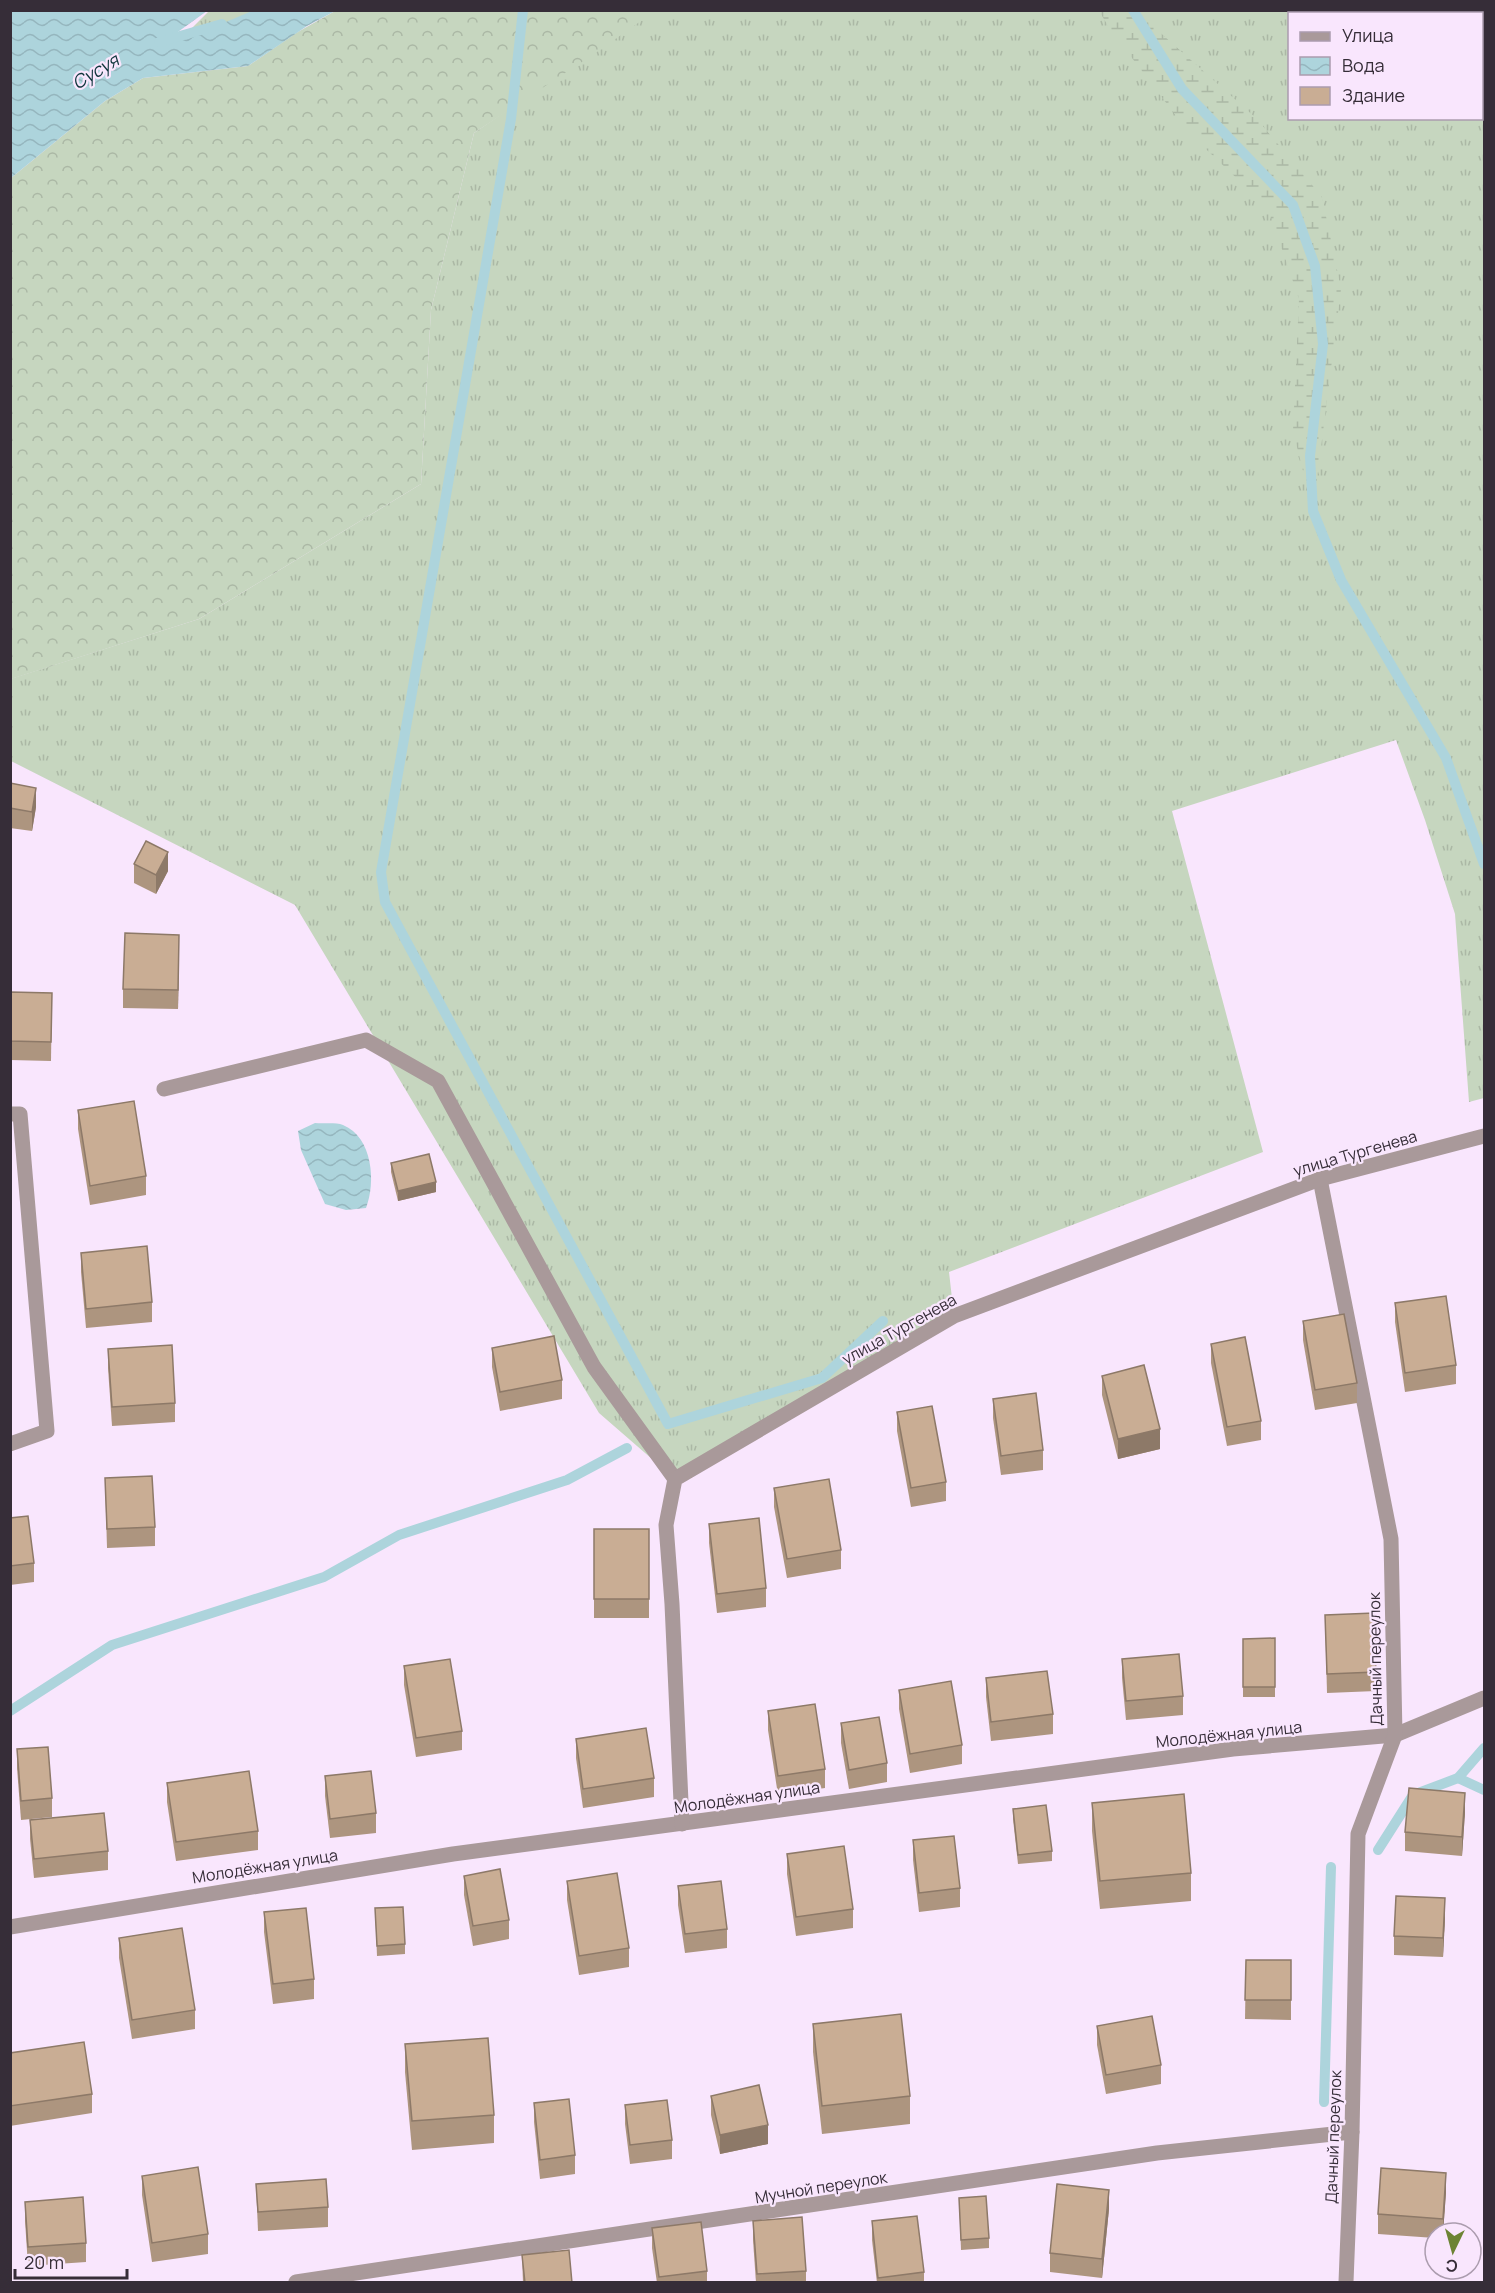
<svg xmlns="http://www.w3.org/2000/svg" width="1495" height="2293" viewBox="0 0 1495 2293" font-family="Manrope,sans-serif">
<defs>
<pattern id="grass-tufts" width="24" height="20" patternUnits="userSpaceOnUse" patternTransform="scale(1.5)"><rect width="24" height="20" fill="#c6d6bf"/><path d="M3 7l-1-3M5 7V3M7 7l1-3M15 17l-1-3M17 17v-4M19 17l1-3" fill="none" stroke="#abb8a5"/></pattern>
<pattern id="forest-crowns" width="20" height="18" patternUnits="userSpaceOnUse" patternTransform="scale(1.5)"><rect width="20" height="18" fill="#c6d6bf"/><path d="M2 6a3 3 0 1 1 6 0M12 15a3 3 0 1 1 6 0" fill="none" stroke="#abb8a5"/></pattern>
<pattern id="wetland-marsh" width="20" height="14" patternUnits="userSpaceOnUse" patternTransform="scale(1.5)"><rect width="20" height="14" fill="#c6d6bf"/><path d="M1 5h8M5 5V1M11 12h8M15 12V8" fill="none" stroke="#abb8a5"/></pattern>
<pattern id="water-waves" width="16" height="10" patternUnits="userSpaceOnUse" patternTransform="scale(1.5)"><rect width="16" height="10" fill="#add4dc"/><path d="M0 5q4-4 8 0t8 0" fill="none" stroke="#95b6be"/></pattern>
</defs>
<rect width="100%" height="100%" fill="#f9e6fd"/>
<g fill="url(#grass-tufts)" fill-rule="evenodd">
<polygon points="209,11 257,11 231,22 186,34"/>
<path d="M652,11H1484V1098L1469,1102L1455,914L1425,820L1396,740L1172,811L1263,1152L949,1272L954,1316L675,1479L599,1413L295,905L11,761L10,679L199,619L421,484L431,310L474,133ZM1290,14H1482V118H1290Z"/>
</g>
<polygon fill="url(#forest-crowns)" points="335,11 655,11 597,52 474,133 431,310 421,484 199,619 11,679 11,178 105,101 143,78 248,66 296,33"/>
<polygon fill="url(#wetland-marsh)" points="1099,11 1136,11 1257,119 1322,197 1341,289 1313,511 1293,431 1299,299 1268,208 1189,133 1110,29"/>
<g fill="url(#water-waves)">
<polygon points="11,10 207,11 168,39 214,27 252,11 335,11 307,26 248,66 143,78 105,101 11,178"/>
<path d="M315,1123C323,1124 336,1122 343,1125C373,1137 376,1183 366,1208L346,1210L325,1204L301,1150L298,1131Z"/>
</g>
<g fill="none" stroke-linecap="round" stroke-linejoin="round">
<g stroke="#add4dc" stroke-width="10">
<polyline points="523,10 511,119 381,872 385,902 668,1424 822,1378 883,1321"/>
<polyline points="1133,10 1182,89 1293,205 1315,266 1323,344 1310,456 1313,511 1341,580 1446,758 1484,864"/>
<polyline points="159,42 222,24"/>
<polyline points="10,1711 112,1645 324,1577 399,1535 567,1480 627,1448"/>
<polyline points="1458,1778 1484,1790"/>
<polyline points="1378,1850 1413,1795 1458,1778 1484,1748"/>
<polyline points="1324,2102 1331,1867"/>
</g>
<g stroke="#a9999a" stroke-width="15">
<polyline points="164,1089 366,1040 438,1081 594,1367 675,1479"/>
<polyline points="10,1114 20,1114 47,1431 10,1444"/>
<polyline points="10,1927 453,1854 1233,1749 1395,1735 1484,1698"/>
<polyline points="296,2282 1157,2153 1352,2132"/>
</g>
<g stroke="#a9999a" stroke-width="15">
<polyline points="1320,1179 1391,1539 1395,1735 1358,1834 1352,2132 1346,2282"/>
<polyline points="682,1824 672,1604 666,1525 675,1479 954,1316 1320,1179 1484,1136"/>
</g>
</g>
<g fill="#ad957f">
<polygon points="10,783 36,807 32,831 10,828"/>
<polygon points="134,864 168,871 156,894 134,883"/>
<polygon points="179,954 178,1009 123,1008 123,989"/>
<polygon points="10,992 52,993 51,1061 10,1060"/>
<polygon points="78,1110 146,1176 146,1195 90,1205 78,1129"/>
<polygon points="391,1163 436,1192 398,1201 391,1172"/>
<polygon points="81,1253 152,1302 152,1322 86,1328 81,1272"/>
<polygon points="1395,1303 1456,1365 1456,1384 1405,1392 1395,1322"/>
<polygon points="1303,1321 1357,1383 1357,1403 1315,1410 1303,1340"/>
<polygon points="1211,1344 1261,1421 1261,1440 1227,1446 1211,1363"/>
<polygon points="492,1348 562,1380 562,1399 500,1411 492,1367"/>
<polygon points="108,1349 175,1403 175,1422 112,1426 108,1368"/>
<polygon points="1102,1376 1160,1449 1118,1459 1102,1395"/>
<polygon points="993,1399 1043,1450 1043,1470 1001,1475 993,1418"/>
<polygon points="897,1412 946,1482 946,1501 911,1507 897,1431"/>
<polygon points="105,1478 155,1527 155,1546 107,1548"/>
<polygon points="774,1488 841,1550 841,1569 787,1578 774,1507"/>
<polygon points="10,1518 34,1563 34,1582 10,1585"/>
<polygon points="709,1524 766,1588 766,1607 717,1613 709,1543"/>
<rect x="594" y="1529" width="55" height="89"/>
<polygon points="1325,1615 1376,1672 1376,1691 1327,1693"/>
<polygon points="1275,1638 1275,1697 1243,1697 1243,1639"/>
<polygon points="1122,1659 1183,1696 1183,1715 1126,1720 1122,1678"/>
<polygon points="404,1666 462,1731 462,1750 416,1757 404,1685"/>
<polygon points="986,1678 1053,1714 1053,1734 991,1741 986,1697"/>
<polygon points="899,1690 962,1745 962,1764 910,1773 899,1709"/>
<polygon points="768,1711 825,1769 825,1788 778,1795 768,1730"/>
<polygon points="841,1723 887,1763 887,1782 849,1789 841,1743"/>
<polygon points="576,1739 654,1778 654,1797 583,1808 576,1758"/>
<polygon points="17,1749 52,1798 52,1817 21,1820 17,1768"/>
<polygon points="325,1776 376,1813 376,1833 330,1838 325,1796"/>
<polygon points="167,1783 258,1831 258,1850 176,1861 167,1802"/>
<polygon points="1092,1803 1191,1873 1191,1901 1100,1909 1092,1831"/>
<polygon points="1013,1809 1052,1851 1052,1861 1018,1864 1013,1819"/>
<polygon points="1465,1812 1462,1856 1405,1851 1405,1832"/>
<polygon points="30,1820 108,1851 108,1870 34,1878 30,1839"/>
<polygon points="913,1840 960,1888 960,1907 919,1912 913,1860"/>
<polygon points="787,1854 853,1909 853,1928 796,1936 787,1874"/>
<polygon points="464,1876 509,1920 509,1939 473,1946 464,1895"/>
<polygon points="567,1881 629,1948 629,1967 579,1975 567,1900"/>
<polygon points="678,1886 727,1929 727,1948 685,1953 678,1905"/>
<polygon points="375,1908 405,1944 405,1954 377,1956"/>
<polygon points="264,1912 314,1979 314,1999 273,2004 264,1932"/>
<polygon points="1445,1917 1443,1957 1394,1955 1394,1936"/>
<polygon points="119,1938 195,2010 195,2029 132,2039 119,1958"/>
<polygon points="1246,1960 1291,1960 1291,2020 1245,2019"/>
<polygon points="813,2024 910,2096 910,2124 822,2134 813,2052"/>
<polygon points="1097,2026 1161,2065 1161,2084 1106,2094 1097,2045"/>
<polygon points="405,2044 494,2115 494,2143 412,2150 405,2072"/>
<polygon points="10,2053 92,2094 92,2113 10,2126"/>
<polygon points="711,2096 768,2144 720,2154 711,2115"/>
<polygon points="534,2103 575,2155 575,2174 540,2179 534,2122"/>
<polygon points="625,2105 672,2140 672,2159 630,2164 625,2124"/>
<polygon points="142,2176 208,2234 208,2254 152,2262 142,2195"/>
<polygon points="256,2184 328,2207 328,2227 258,2231"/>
<polygon points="1446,2192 1443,2233 1435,2233 1435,2238 1378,2234 1378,2214"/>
<polygon points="959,2198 989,2238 989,2248 961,2250"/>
<polygon points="25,2202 86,2243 86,2262 28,2266 25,2221"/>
<polygon points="1109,2209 1102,2278 1050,2272 1050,2253"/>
<polygon points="753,2221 806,2271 806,2283 756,2283 753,2240"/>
<polygon points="872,2221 924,2272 924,2283 877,2283 872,2240"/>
<polygon points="652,2228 707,2271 707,2283 657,2283 652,2248"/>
<polygon points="522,2255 572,2283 523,2283"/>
</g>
<g fill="#8d7968">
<polygon points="36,788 36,807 32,831 32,812"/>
<polygon points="168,852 168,871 156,894 156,875"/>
<polygon points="179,935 179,954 178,1009 178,990"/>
<polygon points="436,1182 436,1192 398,1201 398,1191"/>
<polygon points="1160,1429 1160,1449 1118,1459 1118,1439"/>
<polygon points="1465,1793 1465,1812 1462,1856 1462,1837"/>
<polygon points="1445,1898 1445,1917 1443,1957 1443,1938"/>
<polygon points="768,2125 768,2144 720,2154 720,2135"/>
<polygon points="1446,2173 1446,2192 1443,2233 1443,2219"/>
<polygon points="1109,2190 1109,2209 1102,2278 1102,2259"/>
</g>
<g fill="#c9ad94" stroke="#8d7968" stroke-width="1.5">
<polygon points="10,783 36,788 32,812 10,808"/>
<polygon points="146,841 168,852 156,875 134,864"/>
<polygon points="125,933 179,935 178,990 123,989"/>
<polygon points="10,992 52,993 51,1042 10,1041"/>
<polygon points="134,1101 146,1176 90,1186 78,1110"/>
<polygon points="429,1154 436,1182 398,1191 391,1163"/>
<polygon points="147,1246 152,1302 86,1309 81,1253"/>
<polygon points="1446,1296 1456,1365 1405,1373 1395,1303"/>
<polygon points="1344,1314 1357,1383 1315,1390 1303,1321"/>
<polygon points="554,1336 562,1380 500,1392 492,1348"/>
<polygon points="1245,1337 1261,1421 1227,1427 1211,1344"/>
<polygon points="172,1345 175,1403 112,1407 108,1349"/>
<polygon points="1144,1365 1160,1429 1118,1439 1102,1376"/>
<polygon points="1036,1393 1043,1450 1001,1456 993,1399"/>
<polygon points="932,1406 946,1482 911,1488 897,1412"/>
<polygon points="152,1476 155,1527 107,1529 105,1478"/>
<polygon points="829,1479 841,1550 787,1559 774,1488"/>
<polygon points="28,1516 34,1563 10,1566 10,1518"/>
<polygon points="759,1518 766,1588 717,1594 709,1524"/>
<rect x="594" y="1529" width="55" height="70"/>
<polygon points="1374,1613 1376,1672 1327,1674 1325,1615"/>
<polygon points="1275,1638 1275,1687 1243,1687 1243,1639"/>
<polygon points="1179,1654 1183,1696 1126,1701 1122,1659"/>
<polygon points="450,1659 462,1731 416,1738 404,1666"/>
<polygon points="1047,1671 1053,1714 991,1722 986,1678"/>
<polygon points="951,1681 962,1745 910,1754 899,1690"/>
<polygon points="815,1704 825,1769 778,1776 768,1711"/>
<polygon points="879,1717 887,1763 849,1770 841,1723"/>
<polygon points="646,1728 654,1778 583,1789 576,1739"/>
<polygon points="48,1747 52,1798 21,1801 17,1749"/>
<polygon points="249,1771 258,1831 176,1842 167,1783"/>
<polygon points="371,1771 376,1813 330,1819 325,1776"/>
<polygon points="1409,1788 1465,1793 1462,1837 1405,1832"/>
<polygon points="1184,1794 1191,1873 1100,1881 1092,1803"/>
<polygon points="1046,1805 1052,1851 1018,1855 1013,1809"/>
<polygon points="104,1813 108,1851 34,1859 30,1820"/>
<polygon points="954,1836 960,1888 919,1893 913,1840"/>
<polygon points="844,1846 853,1909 796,1917 787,1854"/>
<polygon points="500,1869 509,1920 473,1926 464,1876"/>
<polygon points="617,1873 629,1948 579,1956 567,1881"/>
<polygon points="721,1881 727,1929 685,1934 678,1886"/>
<polygon points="1396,1896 1445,1898 1443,1938 1394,1936"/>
<polygon points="403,1907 405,1944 377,1946 375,1908"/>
<polygon points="306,1908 314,1979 273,1984 264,1912"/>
<polygon points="182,1928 195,2010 132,2020 119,1938"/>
<polygon points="1246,1960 1291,1960 1291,2000 1245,2000"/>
<polygon points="901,2014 910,2096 822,2106 813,2024"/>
<polygon points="1152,2016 1161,2065 1106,2075 1097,2026"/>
<polygon points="488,2038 494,2115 412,2121 405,2044"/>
<polygon points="84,2042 92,2094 10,2106 10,2053"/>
<polygon points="759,2085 768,2125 720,2135 711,2096"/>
<polygon points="569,2099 575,2155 540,2160 534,2103"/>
<polygon points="667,2100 672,2140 630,2145 625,2105"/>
<polygon points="198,2167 208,2234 152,2243 142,2176"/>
<polygon points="1381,2168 1446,2173 1443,2219 1378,2214"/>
<polygon points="326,2179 328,2207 258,2212 256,2184"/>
<polygon points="1057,2184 1109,2190 1102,2259 1050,2253"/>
<polygon points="986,2196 989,2238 961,2240 959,2198"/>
<polygon points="83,2197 86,2243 28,2247 25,2202"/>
<polygon points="917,2216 924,2272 878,2278 872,2221"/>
<polygon points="802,2217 806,2271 757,2274 753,2221"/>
<polygon points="701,2222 707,2271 659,2277 652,2228"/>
<polygon points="569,2250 572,2283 525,2283 522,2255"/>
</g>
<g text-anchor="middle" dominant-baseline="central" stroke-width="4.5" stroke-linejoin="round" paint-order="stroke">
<g font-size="16" fill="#362d38" stroke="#f9e6fd">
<text transform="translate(1355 1153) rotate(-16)">улица Тургенева</text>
<text transform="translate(899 1329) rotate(-29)">улица Тургенева</text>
<text transform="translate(1375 1659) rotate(-91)">Дачный переулок</text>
<text transform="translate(1229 1734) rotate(-6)">Молодёжная улица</text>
<text transform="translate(747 1797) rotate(-8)">Молодёжная улица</text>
<text transform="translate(265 1866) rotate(-9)">Молодёжная улица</text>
<text transform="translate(1333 2137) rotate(-88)">Дачный переулок</text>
<text transform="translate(821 2187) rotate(-9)">Мучной переулок</text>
</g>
<g font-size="18" font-style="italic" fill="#0d343a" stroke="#f9e6fd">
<text transform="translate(95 71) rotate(-31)">Сусуя</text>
</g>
</g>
<rect width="1495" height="2293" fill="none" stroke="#362d38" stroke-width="24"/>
<rect x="1288" y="12" width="195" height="108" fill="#f9e6fd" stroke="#ab9cae" stroke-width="1.5"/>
<rect x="1300" y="32" width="30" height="9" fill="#a9999a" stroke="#ab9cae" stroke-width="1.5"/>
<text x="1342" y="42" font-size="18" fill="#362d38">Улица</text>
<rect x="1300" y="57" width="30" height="18" fill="url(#water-waves)" stroke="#ab9cae" stroke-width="1.5"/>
<text x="1342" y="72" font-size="18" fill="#362d38">Вода</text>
<rect x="1300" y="87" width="30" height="18" fill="#c9ad94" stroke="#ab9cae" stroke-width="1.5"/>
<text x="1342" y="102" font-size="18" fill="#362d38">Здание</text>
<g transform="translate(1453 2251) rotate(185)"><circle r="28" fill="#f9e6fd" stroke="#ab9cae" stroke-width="1.5"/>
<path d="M0-4.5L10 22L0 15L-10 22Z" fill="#6d8334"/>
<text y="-9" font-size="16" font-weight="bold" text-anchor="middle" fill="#362d38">С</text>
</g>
<path d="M15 2269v9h112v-9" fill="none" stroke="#362d38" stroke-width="3"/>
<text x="24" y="2269" font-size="18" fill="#362d38" stroke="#f9e6fd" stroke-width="4.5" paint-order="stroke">20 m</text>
</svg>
